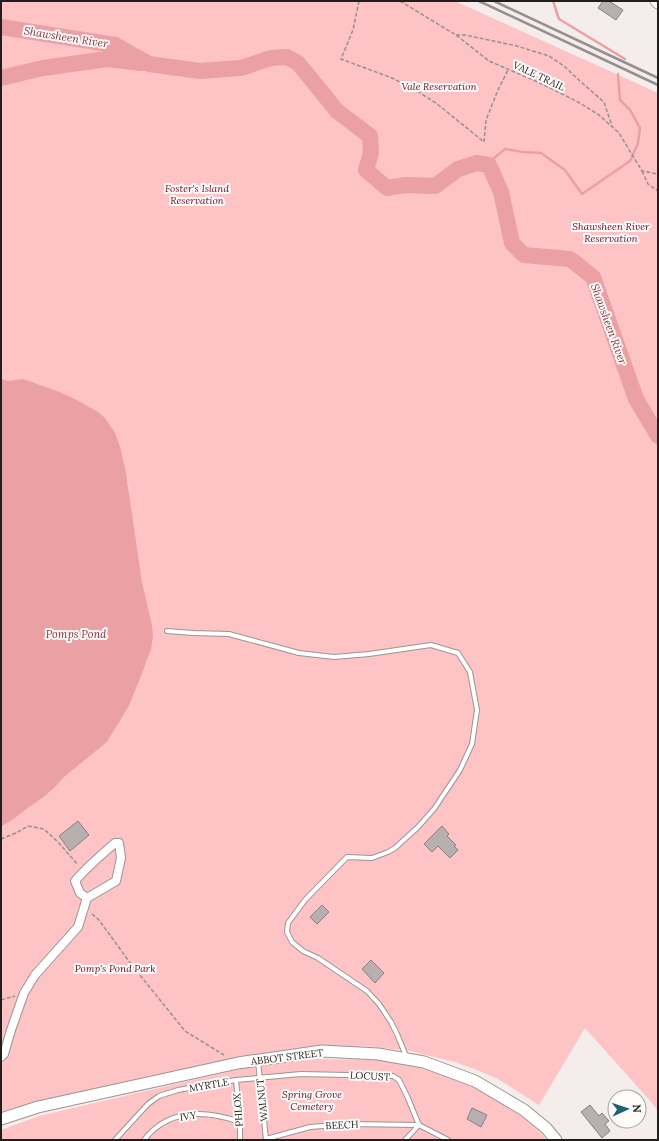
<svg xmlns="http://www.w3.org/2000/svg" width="659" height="1141" viewBox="0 0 659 1141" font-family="Lora,serif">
<rect width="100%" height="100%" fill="#f5ecec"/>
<g fill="#fec3c5">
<path d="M1,1H455L658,93V1112L653,1104L585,1028L539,1105L498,1079L477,1070L455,1062L410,1051L365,1046L238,1058L67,1096L1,1114V826C10,823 17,816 24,810C38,800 54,793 63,778L107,742L110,737L129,706L148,658L152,625L142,582L136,542L131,513L128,482L1,522Z"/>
<polygon points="317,1059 378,1060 422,1067 472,1085 519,1114 540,1132 546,1140 1,1140 1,1130 39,1116 266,1063"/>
</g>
<path fill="#eba0a4" d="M1,379L8,381L23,379L57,391L75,399L98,412L105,418L115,433L121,450L126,473L142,582L152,625L153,636L151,649L143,671L129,706L107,742L63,778C52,793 39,800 25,810C17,816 10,823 1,826Z"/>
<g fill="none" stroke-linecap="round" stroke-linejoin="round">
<g stroke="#eba0a4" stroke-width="2.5">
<polyline points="553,1 559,19 625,59"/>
<polyline points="489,165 493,159 505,149 523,152 541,153 565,170 582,194 630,161 638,143 640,128 630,110 620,100 618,74"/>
</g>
<g stroke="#eba0a4" stroke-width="16">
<polyline points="1,27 115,45 149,64 200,71 241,68 271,58 287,57 298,63 337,111 370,136 371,153 366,170 387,188 406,185 435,186 458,169 477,163 489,165 501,192 512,243 524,255 570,259 593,277 636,399 658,436"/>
<polyline points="1,78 43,68 107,59 141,63"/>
</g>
</g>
<g fill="#b8b0b0" stroke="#888080">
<polygon points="603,1 609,1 623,10 616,20 598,8"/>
<polygon points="78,821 89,835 70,851 59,836"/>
<polygon points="442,826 449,834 447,836 456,845 454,846 458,850 450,858 438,846 432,852 424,844"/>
<polygon points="322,905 329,912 317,924 310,917"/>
<polygon points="371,960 384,973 375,983 362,969"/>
<polygon points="590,1105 599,1116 602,1113 609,1121 605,1124 610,1131 602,1138 581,1112"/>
<polygon points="472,1108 487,1115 481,1127 467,1119"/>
</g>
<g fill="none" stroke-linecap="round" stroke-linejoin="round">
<defs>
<g id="lane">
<polyline points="167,631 193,633 229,634 299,653 334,657 369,654 431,645 458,653 470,672 477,710 472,744 460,770 434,809 418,827 395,848 388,852 372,858 347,857 305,900 288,923 287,932 292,942 303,951 318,958 367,991 379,1004 391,1022 397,1034 406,1056"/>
<polyline points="258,1061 266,1140"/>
<polyline points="236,1080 240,1122 240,1140"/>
<polyline points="266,1139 310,1127 350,1124 419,1125"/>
<polyline points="115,1140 148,1104 159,1096 178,1090 236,1080 301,1074 393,1076 399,1080 407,1096 419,1125 448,1140"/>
<path d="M144,1140C168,1109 205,1110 240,1122"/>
<polyline points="405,1140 419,1125"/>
</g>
<path id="street" d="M1,1057L4,1054L11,1030L24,993L35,975L78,927L87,898L116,881L121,858L119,843H115C101,855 87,867 75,881L80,893L87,898"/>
<g id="secondary">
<polyline points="656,1 658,3"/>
<polyline points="1,1119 38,1107 238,1063 322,1051 378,1054 424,1062 475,1081 524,1110 546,1128 556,1140"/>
</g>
</defs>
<use href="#lane" stroke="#9c9494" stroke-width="6"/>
<use href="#street" stroke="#9c9494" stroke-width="10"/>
<use href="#secondary" stroke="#9c9494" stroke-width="13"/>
<g stroke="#979090" stroke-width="1.5" stroke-dasharray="4 2" stroke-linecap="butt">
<polyline points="359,1 353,30 341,59 392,78 417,91 436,103 484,142 486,120 498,90 508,70"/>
<polyline points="400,1 456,35 489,61 540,83 578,102 599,115 619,133 642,171 658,174"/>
<polyline points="456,35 465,35 517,46 549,56 564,66 581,82 604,102 612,126"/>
<polyline points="642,171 648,184 658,191"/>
<polyline points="1,839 16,833 28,826 44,829 59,843 78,865"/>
<polyline points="92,914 99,920 131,964 185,1031 224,1055"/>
<polyline points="1,1000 15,996"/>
</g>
<use href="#lane" stroke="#fff" stroke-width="4"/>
<use href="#street" stroke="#fff" stroke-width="8"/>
<use href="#secondary" stroke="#fff" stroke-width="11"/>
<g stroke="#958f8f" stroke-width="2.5">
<polyline points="479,1 658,85"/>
<polyline points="494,1 658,78"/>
</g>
</g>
<g text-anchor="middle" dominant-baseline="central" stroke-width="4" stroke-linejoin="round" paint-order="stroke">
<g font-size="10" fill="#211e1e" stroke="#fefbfb">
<text transform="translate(539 76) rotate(25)">VALE TRAIL</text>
<text transform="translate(287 1057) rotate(-7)">ABBOT STREET</text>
<text transform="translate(370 1076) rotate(3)">LOCUST</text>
<text transform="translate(209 1085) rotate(-10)">MYRTLE</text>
<text transform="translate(262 1100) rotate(-96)">WALNUT</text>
<text transform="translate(238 1110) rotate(-94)">PHLOX</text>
<text transform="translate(188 1116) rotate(-8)">IVY</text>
<text transform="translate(342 1125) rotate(-3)">BEECH</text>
</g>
<g font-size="10" font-style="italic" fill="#640b1f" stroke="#fefbfb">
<text x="439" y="86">Vale Reservation</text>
<text x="197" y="188">Foster's Island<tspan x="197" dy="12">Reservation</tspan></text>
<text x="611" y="226">Shawsheen River<tspan x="611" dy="12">Reservation</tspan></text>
<text x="115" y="968">Pomp's Pond Park</text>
<text x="312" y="1094">Spring Grove<tspan x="312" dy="12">Cemetery</tspan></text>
</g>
<g font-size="11" font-style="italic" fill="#88303b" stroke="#fefbfb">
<text transform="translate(66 37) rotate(9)">Shawsheen River</text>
<text transform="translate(609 324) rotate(70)">Shawsheen River</text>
<text x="76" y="634">Pomps Pond</text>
</g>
</g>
<rect width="659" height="1141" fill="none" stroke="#211e1e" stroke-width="4"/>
<g transform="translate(627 1109) rotate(87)"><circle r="19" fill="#fefbfb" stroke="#a6a3a3"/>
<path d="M0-3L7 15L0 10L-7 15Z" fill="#215f75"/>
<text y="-6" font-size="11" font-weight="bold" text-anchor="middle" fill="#211e1e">N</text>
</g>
</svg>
